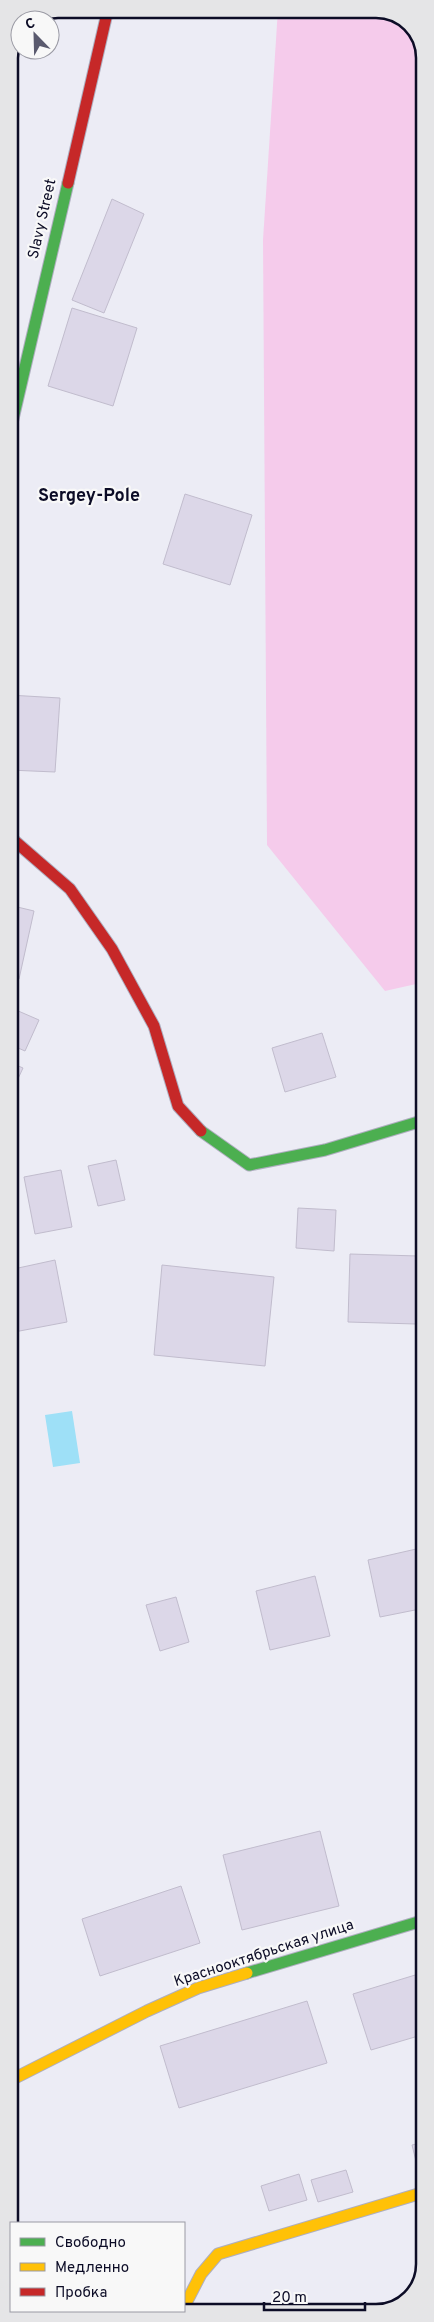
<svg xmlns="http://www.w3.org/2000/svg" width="434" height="2322" viewBox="0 0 434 2322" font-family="Overpass,sans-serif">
<rect width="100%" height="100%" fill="#ececf5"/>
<polygon fill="#f5cbeb" points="278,9 383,9 411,23 425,51 425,982 385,991 267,845 263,240"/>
<polygon fill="#9ee0f7" points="72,1411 80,1463 53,1467 45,1415"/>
<g fill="#dcd7e8" stroke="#c1bccd">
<polygon points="112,199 144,214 104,313 72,300"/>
<polygon points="72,308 137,328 113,406 48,386"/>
<polygon points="185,494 252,515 230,585 163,564"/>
<polygon points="9,695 60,698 55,772 9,770"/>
<polygon points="9,905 34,911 19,979 9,977"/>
<polygon points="16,1010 39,1020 25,1051 9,1044 9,1026"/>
<polygon points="322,1033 336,1077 285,1092 272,1048"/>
<polygon points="9,1062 23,1068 9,1098"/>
<polygon points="116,1160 125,1200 98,1206 88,1166"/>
<polygon points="61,1170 72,1227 35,1234 24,1177"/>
<polygon points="298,1208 336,1210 334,1251 296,1248"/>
<polygon points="350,1254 418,1256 416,1324 348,1322"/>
<polygon points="55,1260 67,1322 9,1333 9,1270"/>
<polygon points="162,1265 274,1277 265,1366 154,1355"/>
<polygon points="425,1547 425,1608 380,1617 368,1560"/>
<polygon points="315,1576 330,1636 270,1650 256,1591"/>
<polygon points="176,1597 189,1642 160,1651 146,1605"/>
<polygon points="320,1831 339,1906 242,1930 223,1855"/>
<polygon points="181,1886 200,1943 100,1976 82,1919"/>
<polygon points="425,1972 425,2034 371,2050 353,1994"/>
<polygon points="307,2001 327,2063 179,2108 160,2046"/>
<polygon points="425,2142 425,2171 419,2173 412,2145"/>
<polygon points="346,2170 353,2192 318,2202 311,2180"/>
<polygon points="299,2174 307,2200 269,2211 261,2186"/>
</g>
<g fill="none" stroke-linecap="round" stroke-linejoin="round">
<defs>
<g id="fast">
<polyline points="9,436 68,183"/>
<polyline points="201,1131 249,1165 325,1150 425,1120"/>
<polyline points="247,1973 425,1920"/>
</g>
<g id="slow">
<polyline points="9,2081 147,2011 198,1988 247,1973"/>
<polyline points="184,2307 201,2274 218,2254 425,2192"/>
</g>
<g id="jam">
<polyline points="68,183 108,9"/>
<polyline points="9,836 70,889 112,949 154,1026 178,1106 201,1131"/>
</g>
</defs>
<use href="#fast" stroke="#aeaebf" stroke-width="13"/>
<use href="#slow" stroke="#aeaebf" stroke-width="13"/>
<use href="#jam" stroke="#aeaebf" stroke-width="13"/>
<use href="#fast" stroke="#4caf50" stroke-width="11"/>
<use href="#slow" stroke="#ffc107" stroke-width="11"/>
<use href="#jam" stroke="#c62828" stroke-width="11"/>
</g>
<g text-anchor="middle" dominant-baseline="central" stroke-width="4.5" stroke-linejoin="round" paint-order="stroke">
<g font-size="15" fill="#0c0c26" stroke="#f8f8f8">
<text transform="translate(43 219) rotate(-77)">Slavy Street</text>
<text transform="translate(264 1954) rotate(-18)">Краснооктябрьская улица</text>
</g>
<g font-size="18" font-weight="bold" fill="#0c0c26" stroke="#f8f8f8">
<text x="89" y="496">Sergey-Pole</text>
</g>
</g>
<path d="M0 0H434V2322H0ZM58 18H376A40 40 0 0 1 416 58V2264A40 40 0 0 1 376 2304H58A40 40 0 0 1 18 2264V58A40 40 0 0 1 58 18Z" fill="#e5e5e7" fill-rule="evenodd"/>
<path fill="none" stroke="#0c0c26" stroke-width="2.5" d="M58 18H376A40 40 0 0 1 416 58V2264A40 40 0 0 1 376 2304H58A40 40 0 0 1 18 2264V58A40 40 0 0 1 58 18Z"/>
<rect x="10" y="2222" width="175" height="90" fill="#f8f8f8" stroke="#9a9aa4"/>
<rect x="20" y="2238" width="25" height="8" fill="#4caf50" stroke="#9a9aa4"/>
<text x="55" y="2247" font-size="15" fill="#0c0c26">Свободно</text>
<rect x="20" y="2263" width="25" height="8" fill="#ffc107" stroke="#9a9aa4"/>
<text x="55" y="2272" font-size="15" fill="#0c0c26">Медленно</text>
<rect x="20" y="2288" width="25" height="8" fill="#c62828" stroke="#9a9aa4"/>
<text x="55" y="2297" font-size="15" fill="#0c0c26">Пробка</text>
<g transform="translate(35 35) rotate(337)"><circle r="24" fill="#f8f8f8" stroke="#9a9aa4"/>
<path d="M0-4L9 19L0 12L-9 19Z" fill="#5a5a6e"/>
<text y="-8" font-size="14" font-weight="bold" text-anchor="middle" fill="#0c0c26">С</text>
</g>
<path d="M264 2302v8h101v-8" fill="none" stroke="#0c0c26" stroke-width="2.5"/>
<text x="272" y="2302" font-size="15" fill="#0c0c26" stroke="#f8f8f8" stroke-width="4" paint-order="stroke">20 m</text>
</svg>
